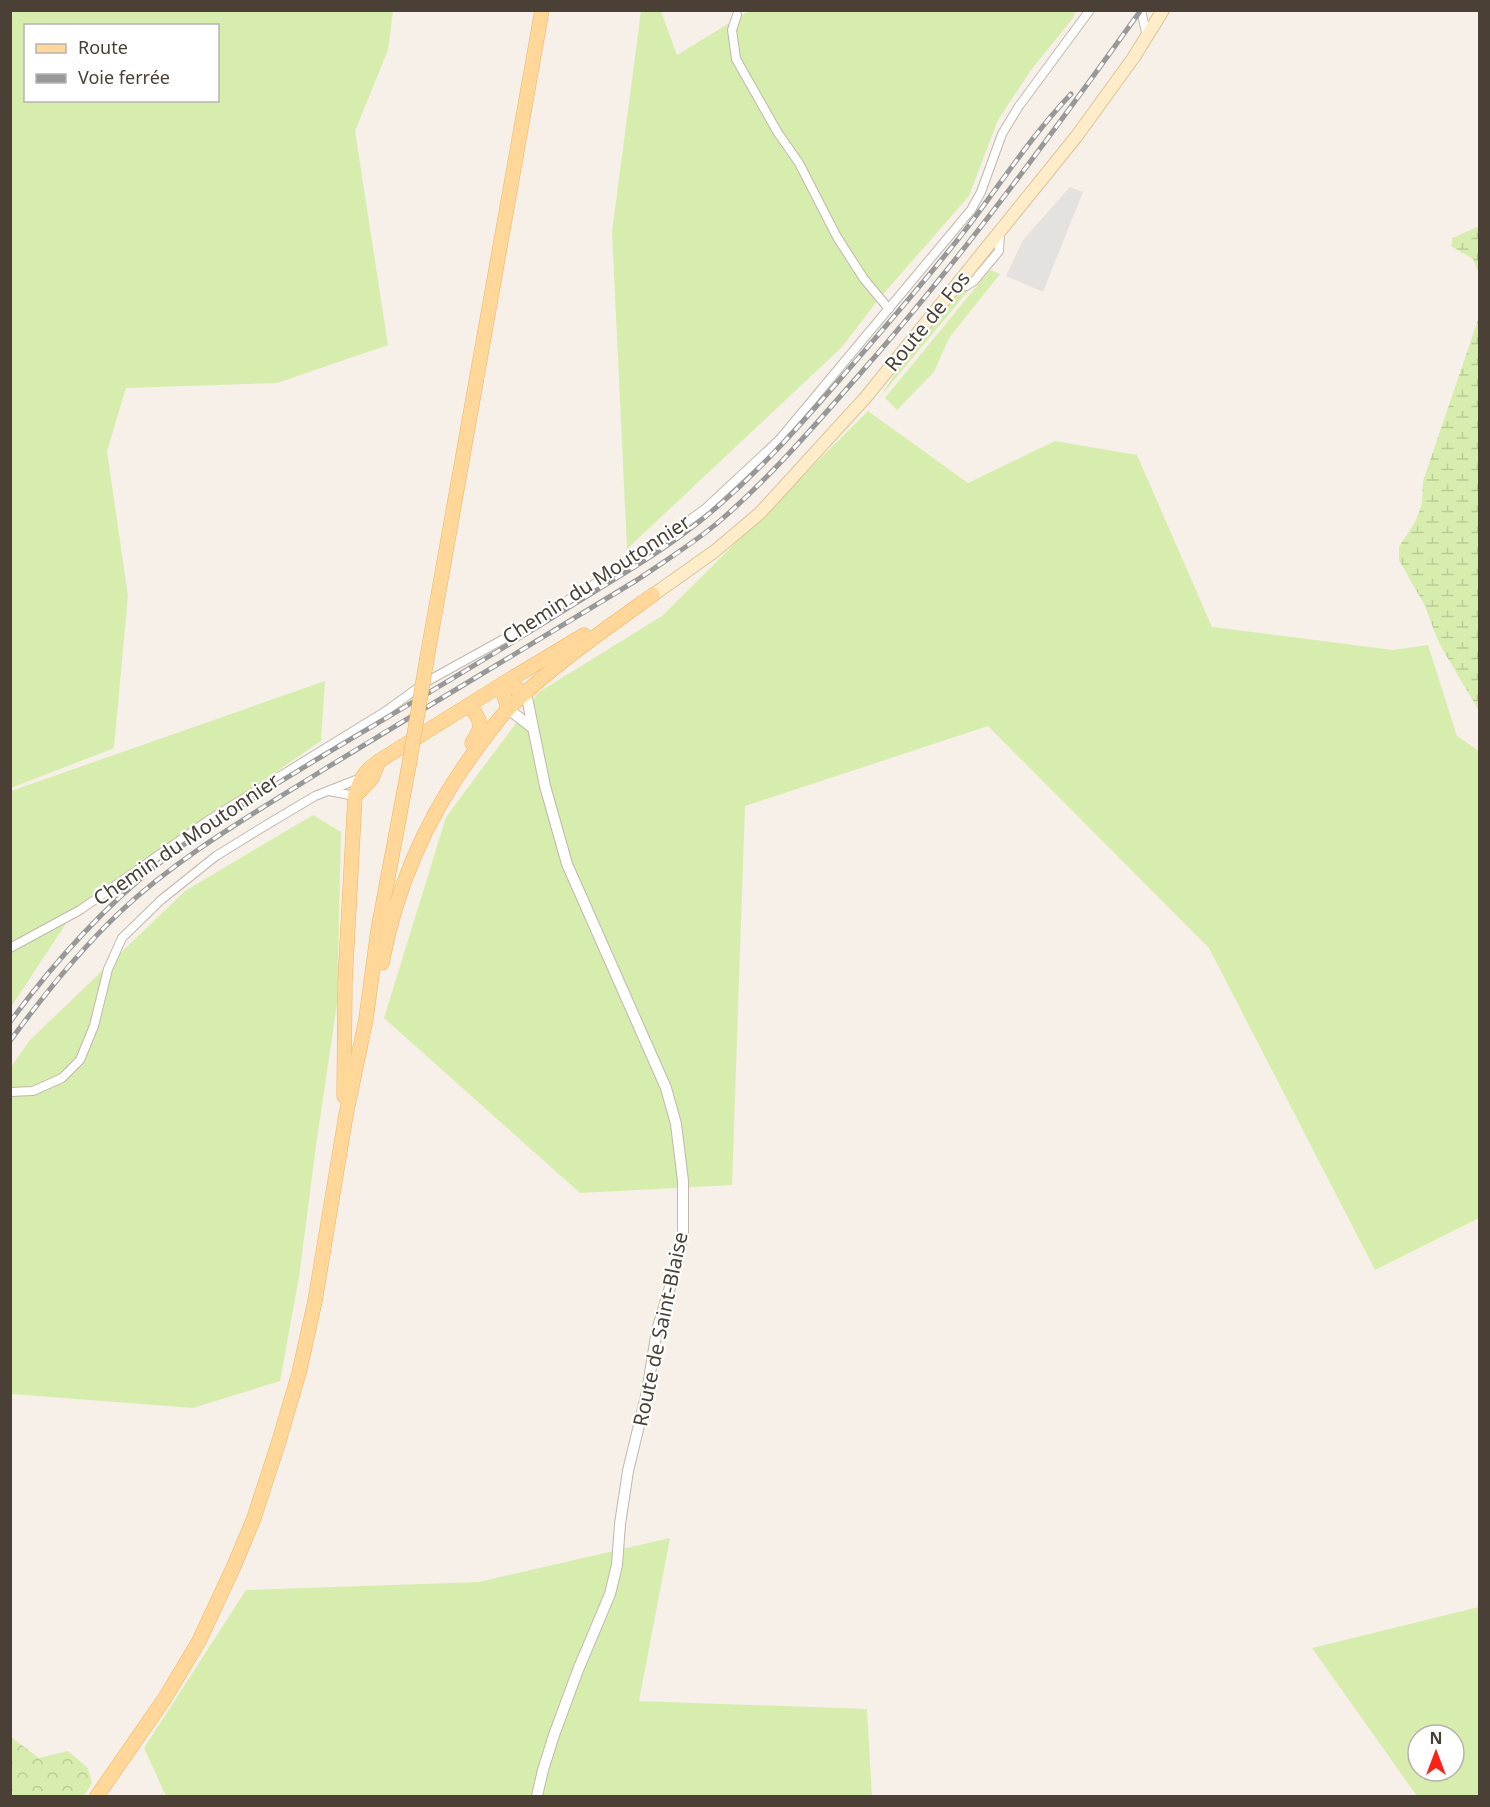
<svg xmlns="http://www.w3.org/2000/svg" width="1490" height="1807" viewBox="0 0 1490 1807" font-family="'Noto Sans',sans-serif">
<defs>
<pattern id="forest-crowns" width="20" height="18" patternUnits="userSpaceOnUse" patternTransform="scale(1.5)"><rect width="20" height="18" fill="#d7edae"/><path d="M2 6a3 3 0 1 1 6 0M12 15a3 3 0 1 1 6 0" fill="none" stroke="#bacc96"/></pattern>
<pattern id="wetland-marsh" width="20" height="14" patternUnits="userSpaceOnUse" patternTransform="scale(1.5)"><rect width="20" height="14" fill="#d7edae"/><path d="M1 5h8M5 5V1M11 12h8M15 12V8" fill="none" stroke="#bacc96"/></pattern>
</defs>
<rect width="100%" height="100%" fill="#f6f0e9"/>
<g fill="#d7edae" fill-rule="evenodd">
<path d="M11,10L393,11L388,50L355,131L388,345L277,383L126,388L107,451L128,596L114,748L11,788ZM26,26H218V100H26Z"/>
<polygon points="641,11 661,11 677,55 749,11 1076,11 1073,18 1031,70 998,120 969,196 878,300 842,347 627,549 612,232"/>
<polygon points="990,270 1000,274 949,338 934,372 897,410 885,398"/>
<polygon points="973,285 880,397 910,350 954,297"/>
<polygon points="868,411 968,483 1055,441 1137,455 1212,627 1393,650 1428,645 1457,736 1479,751 1479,1218 1375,1270 1209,948 988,726 745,806 732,1185 580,1193 384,1018 446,817 539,692 662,616"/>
<polygon points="325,681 321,741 75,910 11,1007 11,791"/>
<polygon points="313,815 341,832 337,1004 316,1146 299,1277 280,1381 193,1408 11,1394 11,1067 30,1040 185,891"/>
<polygon points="670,1538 639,1701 867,1709 872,1796 166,1796 144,1748 246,1590 479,1582"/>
<path d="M1479,1607V1796H1417L1312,1648ZM1418,1735H1454V1771H1418Z"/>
</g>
<polygon fill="url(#forest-crowns)" points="11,1737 39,1758 68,1751 88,1768 92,1783 84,1796 11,1796"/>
<g fill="url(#wetland-marsh)">
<polygon points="1479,226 1479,274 1473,259 1451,246 1453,238"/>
<polygon points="1479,317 1479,711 1443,650 1436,636 1425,606 1399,560 1399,547 1415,522 1422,504 1423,481"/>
</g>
<polygon fill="#e4e1de" points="1070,187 1083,192 1043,292 1006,276 1023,240"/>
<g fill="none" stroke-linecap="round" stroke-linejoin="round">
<defs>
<g id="minor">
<polyline points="1141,10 1147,37"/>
<polyline points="737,15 732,30 736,59 778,133 799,163 837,237 864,279 889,309"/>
<polyline points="952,290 966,286 974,281 999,251 1000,231"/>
<polyline points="329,791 355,796"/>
<polyline points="10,948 80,910 209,820 386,711 426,682 511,635 627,564 705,509 779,440 971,210 981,192 1002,134 1019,106 1090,10"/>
<polyline points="10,1092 33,1091 62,1078 80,1060 94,1026 108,969 122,938 161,900 216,856 263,827 315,796 361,778"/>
</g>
<g id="tertiary">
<polyline points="526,693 545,786 567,864 666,1088 676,1124 683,1181 683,1235 671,1284 657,1330 647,1392 628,1471 620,1524 617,1565 610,1594 578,1670 554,1735 543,1770 537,1796"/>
<polyline points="508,709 533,728"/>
</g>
<polyline id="secondary" points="653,595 715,551 760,513 866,397 1076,137 1134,57 1163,10"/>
<g id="primary">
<polyline points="427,658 542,10"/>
<path d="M469,705C482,722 484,725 472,743"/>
<polyline points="508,709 504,695 504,683 526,693"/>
<path d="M379,761L372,778L355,796C361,777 364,772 379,761L504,683L584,635"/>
<path d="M382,963C397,883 429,812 478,747C488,734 497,720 509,708C553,665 604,630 653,595"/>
<polyline points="344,1096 345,982 355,796"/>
<polyline points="97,1796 165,1698 199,1641 234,1566 254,1518 279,1441 299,1373 315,1301 346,1115 366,1019 378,930 409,765"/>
</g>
</defs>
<use href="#minor" stroke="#c2b7aa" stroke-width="10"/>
<use href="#tertiary" stroke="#c2b7aa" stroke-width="12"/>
<use href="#secondary" stroke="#ddc397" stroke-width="14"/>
<use href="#primary" stroke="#eeb45e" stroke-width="15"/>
<use href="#minor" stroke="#fff" stroke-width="8"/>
<use href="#tertiary" stroke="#fff" stroke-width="10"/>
<use href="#secondary" stroke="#ffecc9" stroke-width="12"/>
<use href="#primary" stroke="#ffd798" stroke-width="14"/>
<defs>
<g id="rail">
<path d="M10,1022C52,965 102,909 157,865C209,823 267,790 324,755C408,705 493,655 576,603C616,578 658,554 695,525C750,482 796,430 841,378C885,327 929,277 970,224C1003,180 1033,134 1071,94"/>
<path d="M10,1041C43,996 78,952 119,913C179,856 253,814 323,770C427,706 533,644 637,580C666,560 696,542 722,519C769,478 810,431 851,384C956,266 1049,138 1141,10"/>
</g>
</defs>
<use href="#rail" stroke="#989898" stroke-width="5"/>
<use href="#rail" stroke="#fff" stroke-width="3" stroke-dasharray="9" stroke-linecap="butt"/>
<defs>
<polyline id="primary-bridge" points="409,765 427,658"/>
</defs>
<use href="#primary-bridge" stroke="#eeb45e" stroke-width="15" stroke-linecap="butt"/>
<use href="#primary-bridge" stroke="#ffd798" stroke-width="14"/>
</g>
<g text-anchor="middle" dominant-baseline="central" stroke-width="4.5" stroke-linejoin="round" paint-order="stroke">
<g font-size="20" fill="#4a4036" stroke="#fff">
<text transform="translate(927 321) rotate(-51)">Route de Fos</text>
<text transform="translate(596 579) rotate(-33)">Chemin du Moutonnier</text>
<text transform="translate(186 839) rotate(-34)">Chemin du Moutonnier</text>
<text transform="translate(660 1329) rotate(-78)">Route de Saint-Blaise</text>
</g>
</g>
<rect width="1490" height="1807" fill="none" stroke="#4a4036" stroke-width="24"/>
<rect x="24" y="24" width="195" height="78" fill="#ffffff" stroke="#b7b3af" stroke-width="1.5"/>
<rect x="36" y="44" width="30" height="9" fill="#ffd798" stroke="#b7b3af" stroke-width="1.5"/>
<text x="78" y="54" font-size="18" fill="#4a4036">Route</text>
<rect x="36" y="74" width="30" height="9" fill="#989898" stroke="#b7b3af" stroke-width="1.5"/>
<text x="78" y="84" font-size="18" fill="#4a4036">Voie ferrée</text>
<g transform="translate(1436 1753)"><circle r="28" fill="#ffffff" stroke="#b7b3af" stroke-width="1.5"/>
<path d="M0-4.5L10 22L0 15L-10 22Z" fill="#ff2116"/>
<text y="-9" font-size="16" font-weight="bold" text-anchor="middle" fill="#4a4036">N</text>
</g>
</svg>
